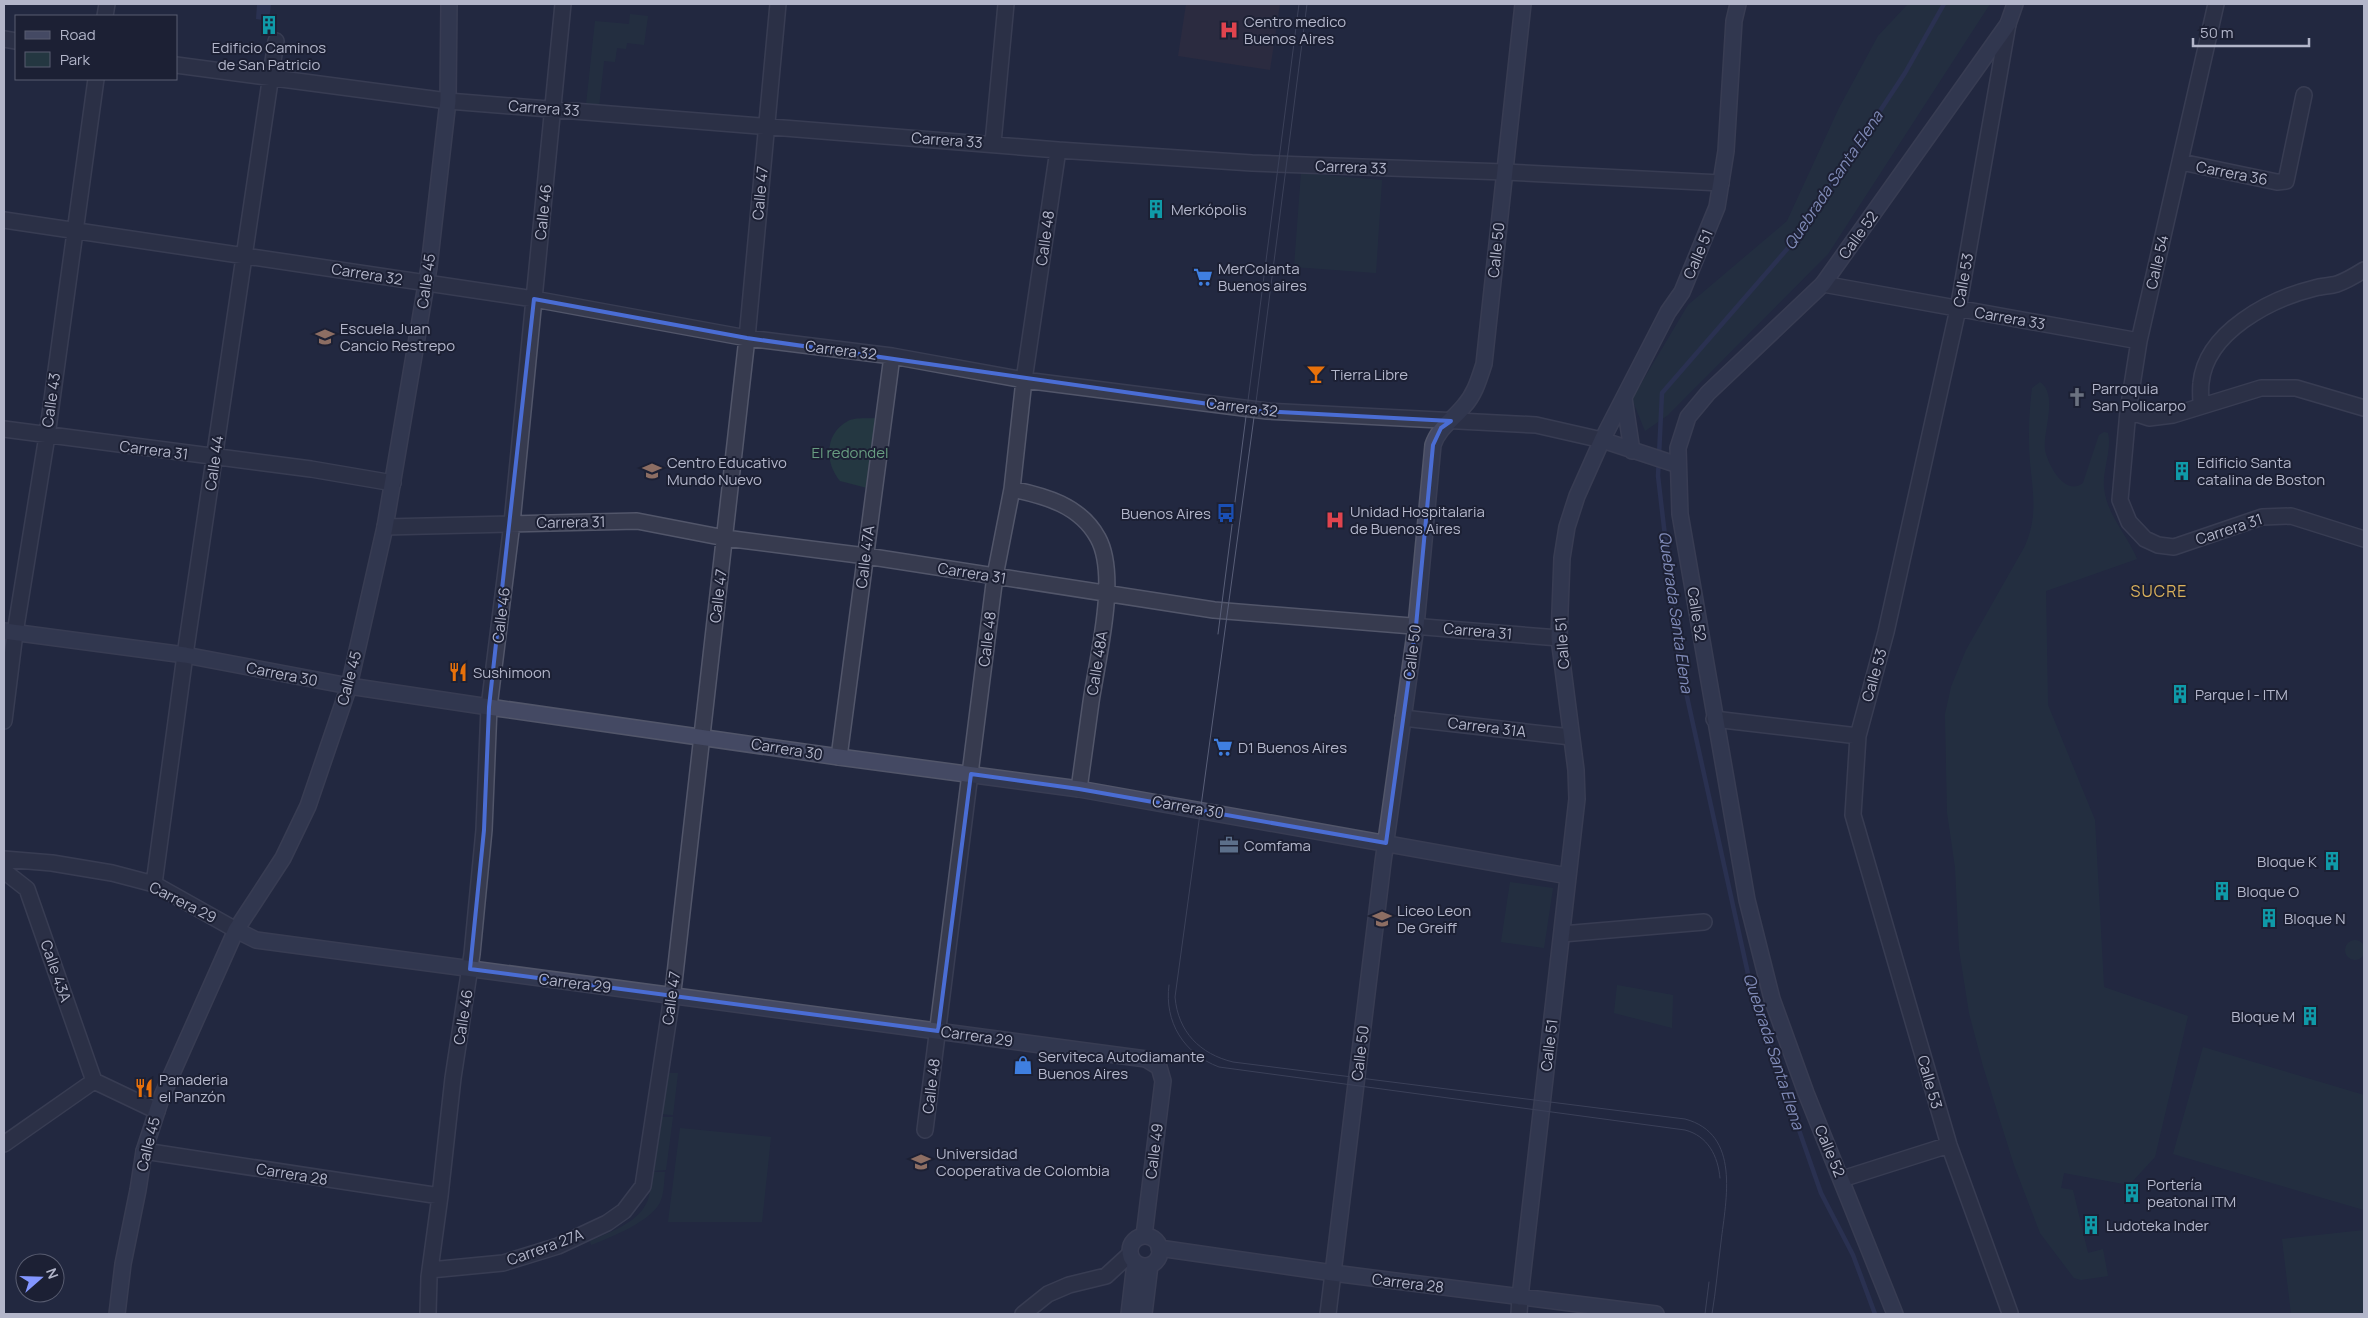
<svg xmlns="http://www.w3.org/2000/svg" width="2368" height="1318" font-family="Manrope,sans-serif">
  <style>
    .medical { fill: #352f40 }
    .green { fill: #243741 }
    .water { fill: #333c66 }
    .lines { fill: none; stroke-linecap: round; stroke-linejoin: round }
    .stream { stroke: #333c66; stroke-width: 4.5 }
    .street-casing { stroke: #52566a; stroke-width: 18 }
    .secondary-casing { stroke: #52566a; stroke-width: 18 }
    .street { stroke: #373b4f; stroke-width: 15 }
    .secondary { stroke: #444963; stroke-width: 15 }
    .tram { stroke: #585e77; stroke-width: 1 }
    .marked { fill: none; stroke: #4a6dd4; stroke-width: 4; stroke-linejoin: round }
    .labels { text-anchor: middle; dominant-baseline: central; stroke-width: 4; stroke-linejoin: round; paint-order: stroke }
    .poi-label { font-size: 15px; fill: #b3b6ca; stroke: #1c2034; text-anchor: start }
    .street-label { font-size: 15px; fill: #b3b6ca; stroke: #1c2034 }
    .park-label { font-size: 15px; fill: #689d81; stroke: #1c2034 }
    .water-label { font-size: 16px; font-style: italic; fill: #808bb8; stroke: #1c2034 }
    .neighbourhood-label { font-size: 16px; letter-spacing: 1px; fill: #dcb25c; stroke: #1c2034 }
  </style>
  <rect width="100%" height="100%" fill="#222840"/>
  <!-- medical -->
  <path class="medical" d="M 1186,4 L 1280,4 L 1270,70 L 1178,56 Z"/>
  <!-- green -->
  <path class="green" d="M 1908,4 L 1990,4 L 1828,254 L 1668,415 L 1645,431 L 1632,399 L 1688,305 L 1787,221 L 1839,108 L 1878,36 Z
    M 630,14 L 648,16 L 644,45 L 627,43 L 626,49 L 617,48 L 615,62 L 604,61 L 599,107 L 586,105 L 595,21 L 629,24 Z
    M 1301,173 L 1382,180 L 1376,273 L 1294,267 Z
    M 2040,382 C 2059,395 2042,433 2045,450 C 2048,465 2065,497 2083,483 L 2099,435 L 2104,432 L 2108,433 C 2112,450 2102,471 2104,488 C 2107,516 2127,534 2137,559 L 2046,591 L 2048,705 L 2095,820 L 2104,987 L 2188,1016 L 2155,1157 L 2129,1185 L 2064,1173 L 2061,1188 L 2073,1190 L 2088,1253 L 2103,1249 L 2108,1276 L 2081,1280 L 2074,1278 L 2040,1233 L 2014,1165 L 1983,1066 L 1969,1013 L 1959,949 L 1955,867 L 1947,812 L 1945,714 L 1951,687 L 1966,650 L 2025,546 C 2038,516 2033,493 2030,462 C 2028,438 2029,412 2032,388 Z
    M 875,418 L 867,488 L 840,481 C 824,462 825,433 848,421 C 855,417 868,419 875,418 Z
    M 1510,882 L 1553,888 L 1544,948 L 1501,942 Z
    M2345 950a10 10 0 1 1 20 0a10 10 0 1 1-20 0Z
    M 1617,985 L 1673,995 L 1672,1028 L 1614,1013 Z
    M 2203,1047 L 2364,1095 L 2364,1210 L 2173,1154 Z
    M 666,1073 L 678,1073 L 673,1115 L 661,1114 Z
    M 659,1117 L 673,1117 L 666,1170 L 652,1171 Z
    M 680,1128 L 771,1137 L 762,1222 L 668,1222 Z
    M 651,1172 L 665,1172 C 664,1181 664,1192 661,1200 C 653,1221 611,1237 591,1245 L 590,1241 C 608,1233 637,1223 646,1204 C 651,1196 650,1182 651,1172 Z
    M 2364,1230 L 2364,1314 L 2291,1314 L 2282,1239 Z"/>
  <!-- water -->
  <path class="water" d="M 257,4 L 271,4 L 269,21 L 256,19 Z"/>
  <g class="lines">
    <!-- stream -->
    <path class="stream" d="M 1875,1314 L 1853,1255 L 1821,1193 L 1754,1001 L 1680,665 L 1658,476 L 1662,393 L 1795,240 L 1905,73 L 1944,4"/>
    <!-- street casing -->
    <g class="street-casing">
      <path id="street" d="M 2216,4 L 2139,341 L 2128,411 L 2120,500 L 2129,522 L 2145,539 L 2158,545 L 2174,547 L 2262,517 L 2291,516 L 2364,539
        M 105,16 L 107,4
        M 2008,24 L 1958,309 L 1886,632 L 1858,736 L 1853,815 L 1949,1145 L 2010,1313
        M 4,39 L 16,41
        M 176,65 L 448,101 L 1058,150 L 1252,163 L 1505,172 L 1721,183
        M 993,143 L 1006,4
        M 2181,162 L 2277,182 L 2286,181 L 2304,95
        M 4,220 L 534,299 L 747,338 L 892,356 L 1024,380 L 1267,411 L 1536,425 L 1602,440
        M 1823,284 L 2139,341
        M 2201,406 C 2201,399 2200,391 2201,383 C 2206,332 2270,299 2315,288 C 2322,286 2330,286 2337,284 C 2346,281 2356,275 2364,270
        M 2128,411 L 2149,418 L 2173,415 L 2261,388 L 2296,388 L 2364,408
        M 4,429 L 311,469 L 393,483
        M 1012,489 C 1045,496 1080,505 1098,538 C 1119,576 1097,660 1091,702 C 1087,731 1083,760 1079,789
        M 385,527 L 637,521 L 725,538 L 866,556 L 1214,610 L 1559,638
        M 1403,718 L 1571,737
        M 1714,719 L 1858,736
        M 4,721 L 15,633 L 47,436 L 96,79
        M 839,757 L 892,356
        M 4,859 L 52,863 L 112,873 L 154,884 L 236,930
        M 4,871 L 27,889 L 94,1081
        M 154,884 L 185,655 L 276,41
        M 1562,934 L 1704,922
        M 94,1081 L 157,1111
        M 925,1130 L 995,576 L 1012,489 L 1024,380 L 1058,150
        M 4,1144 L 94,1081
        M 144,1151 L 440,1196
        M 1842,1179 L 1949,1145
        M 430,1270 L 503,1263 L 558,1246 L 607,1223 L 624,1211 L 643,1186 L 674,983 L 747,338 L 778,4
        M 428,1314 L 429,1277 L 440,1196 L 453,1078 L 472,954 L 484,830 L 489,707 L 512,523 L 563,4
        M 1023,1314 L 1048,1294 L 1069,1285 L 1106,1276 L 1130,1254
        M 1328,1314 L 1333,1273
        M 1519,1314 L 1520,1297"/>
    </g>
    <!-- secondary casing -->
    <g class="secondary-casing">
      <path id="secondary" d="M 1624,398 L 1632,451
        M 1602,440 L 1678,465
        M 4,631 L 185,655 L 349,686 L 489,707 L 839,757 L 1079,789 L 1568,876
        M 236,930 L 256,940 L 1146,1059 L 1159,1067 L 1163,1081 L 1144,1236
        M1130 1251a15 15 0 1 1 30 0a15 15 0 1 1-30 0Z
        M 1159,1248 L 1333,1273 L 1656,1314
        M 1333,1273 L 1383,862 L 1416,626 L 1433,445 C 1439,427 1453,420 1464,406 C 1475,394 1479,379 1484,364 L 1523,4
        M 1520,1297 L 1577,799 L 1576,770 L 1559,638 L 1562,558 L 1567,527 L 1577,496 L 1602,440 L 1668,312 L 1682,292 L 1717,207 L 1726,151 L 1734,21 L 1738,4
        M 117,1314 L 123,1264 L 138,1190 L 144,1151 L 162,1096 L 236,930 L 283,858 L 308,806 L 349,686 L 385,527 L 429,267 L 448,101 L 449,4
        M 1129,1314 L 1135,1263
        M 1144,1314 L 1150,1265
        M 1895,1314 L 1806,1093 L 1772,999 L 1747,900 L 1680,514 L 1678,448 L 1688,417 L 1708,393 L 1823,284 L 2008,24 L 2015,4"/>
    </g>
    <!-- street -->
    <use href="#street" class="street"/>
    <!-- secondary -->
    <use href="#secondary" class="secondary"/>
    <!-- tram -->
    <path class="tram" d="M 1307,4 L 1255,410 L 1175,997 C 1178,1032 1200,1054 1233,1062 L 1685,1119 C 1741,1134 1726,1199 1721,1242 C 1718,1266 1716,1290 1712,1314
      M 1218,634 L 1299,4
      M 1169,985 C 1164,1022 1184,1054 1219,1067 L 1685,1130 C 1708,1136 1718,1156 1720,1178
      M 1705,1314 L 1709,1282"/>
  </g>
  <!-- marked area -->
  <path d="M0 0H2368V1318H0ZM 534,299 L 747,338 L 1258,411 L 1451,421 L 1441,428 L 1433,445 L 1416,626 L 1386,843 L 1079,789 L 971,774 L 938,1031 L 470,969 L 484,830 L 489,707 Z" fill="#222840" fill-opacity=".55" fill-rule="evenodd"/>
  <path class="marked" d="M 534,299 L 747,338 L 1258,411 L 1451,421 L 1441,428 L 1433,445 L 1416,626 L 1386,843 L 1079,789 L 971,774 L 938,1031 L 470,969 L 484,830 L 489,707 Z"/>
  <!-- icons -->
  <defs>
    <g id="building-bare" transform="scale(1.5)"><path d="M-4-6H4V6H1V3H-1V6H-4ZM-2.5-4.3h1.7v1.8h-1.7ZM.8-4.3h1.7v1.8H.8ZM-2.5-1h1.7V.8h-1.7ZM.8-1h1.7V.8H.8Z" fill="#0f9aa8" stroke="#1c2034" stroke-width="2.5" paint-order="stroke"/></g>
    <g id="hospital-bare" transform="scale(1.5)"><path d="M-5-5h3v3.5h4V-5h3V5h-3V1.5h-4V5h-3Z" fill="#e0444e" stroke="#1c2034" stroke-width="2.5" paint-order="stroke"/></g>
    <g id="supermarket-bare" transform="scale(1.5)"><path d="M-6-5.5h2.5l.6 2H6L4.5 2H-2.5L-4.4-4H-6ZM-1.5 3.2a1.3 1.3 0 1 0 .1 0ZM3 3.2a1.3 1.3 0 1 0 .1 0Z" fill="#3f7fe0" stroke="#1c2034" stroke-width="2.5" paint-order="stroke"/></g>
    <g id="school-bare" transform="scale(1.5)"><path d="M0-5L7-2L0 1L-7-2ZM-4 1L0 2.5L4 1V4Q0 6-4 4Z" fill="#8d6e63" stroke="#1c2034" stroke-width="2.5" paint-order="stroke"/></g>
    <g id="bar-bare" transform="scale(1.5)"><path d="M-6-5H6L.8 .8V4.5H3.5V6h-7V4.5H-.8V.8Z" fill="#e8710a" stroke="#1c2034" stroke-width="2.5" paint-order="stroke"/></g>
    <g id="church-bare" transform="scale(1.5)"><path d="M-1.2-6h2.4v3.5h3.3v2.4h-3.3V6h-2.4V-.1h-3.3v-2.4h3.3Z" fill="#6b7280" stroke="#1c2034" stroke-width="2.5" paint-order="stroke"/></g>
    <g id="bus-bare" transform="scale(1.5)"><path d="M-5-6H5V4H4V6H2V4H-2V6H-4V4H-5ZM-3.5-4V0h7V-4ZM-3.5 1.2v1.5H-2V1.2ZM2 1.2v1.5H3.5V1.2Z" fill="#1a4fb4" stroke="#1c2034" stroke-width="2.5" paint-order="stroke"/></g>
    <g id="restaurant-bare" transform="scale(1.5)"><path d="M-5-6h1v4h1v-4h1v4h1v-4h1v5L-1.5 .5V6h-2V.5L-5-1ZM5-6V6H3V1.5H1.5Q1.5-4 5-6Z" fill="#e8710a" stroke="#1c2034" stroke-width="2.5" paint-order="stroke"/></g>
    <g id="office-bare" transform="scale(1.5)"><path d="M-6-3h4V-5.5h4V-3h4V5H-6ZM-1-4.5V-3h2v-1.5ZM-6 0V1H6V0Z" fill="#5c6f8a" stroke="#1c2034" stroke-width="2.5" paint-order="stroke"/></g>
    <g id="shop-bare" transform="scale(1.5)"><path d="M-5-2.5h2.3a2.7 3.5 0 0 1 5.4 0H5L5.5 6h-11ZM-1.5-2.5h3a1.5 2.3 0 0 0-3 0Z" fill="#3f7fe0" stroke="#1c2034" stroke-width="2.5" paint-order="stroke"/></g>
    <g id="university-bare" transform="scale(1.5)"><path d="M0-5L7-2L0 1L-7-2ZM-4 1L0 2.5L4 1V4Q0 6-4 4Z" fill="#8d6e63" stroke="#1c2034" stroke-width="2.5" paint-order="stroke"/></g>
  </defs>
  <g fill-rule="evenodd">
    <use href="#building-bare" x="269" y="25"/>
    <use href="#hospital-bare" x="1229" y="30"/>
    <use href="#building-bare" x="1156" y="209"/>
    <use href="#supermarket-bare" x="1203" y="277"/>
    <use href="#school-bare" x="325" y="337"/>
    <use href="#bar-bare" x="1316" y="374"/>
    <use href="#church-bare" x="2077" y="397"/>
    <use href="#school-bare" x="652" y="471"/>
    <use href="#building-bare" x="2182" y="471"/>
    <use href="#bus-bare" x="1226" y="513"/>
    <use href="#hospital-bare" x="1335" y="520"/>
    <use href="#restaurant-bare" x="458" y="672"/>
    <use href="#building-bare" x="2180" y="694"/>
    <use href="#supermarket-bare" x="1223" y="747"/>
    <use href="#office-bare" x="1229" y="845"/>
    <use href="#building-bare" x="2332" y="861"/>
    <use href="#building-bare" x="2222" y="891"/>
    <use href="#building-bare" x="2269" y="918"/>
    <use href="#school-bare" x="1382" y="919"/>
    <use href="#building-bare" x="2310" y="1016"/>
    <use href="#shop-bare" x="1023" y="1065"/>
    <use href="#restaurant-bare" x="144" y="1088"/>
    <use href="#university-bare" x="921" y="1162"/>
    <use href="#building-bare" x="2132" y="1193"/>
    <use href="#building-bare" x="2091" y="1225"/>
  </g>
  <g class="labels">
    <!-- poi labels -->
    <g class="poi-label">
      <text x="1244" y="21">Centro medico<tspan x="1244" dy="17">Buenos Aires</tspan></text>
      <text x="269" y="47" text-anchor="middle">Edificio Caminos<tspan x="269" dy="17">de San Patricio</tspan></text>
      <text x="1171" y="209">Merkópolis</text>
      <text x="1218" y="268">MerColanta<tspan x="1218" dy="17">Buenos aires</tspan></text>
      <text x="340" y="328">Escuela Juan<tspan x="340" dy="17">Cancio Restrepo</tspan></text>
      <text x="1331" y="374">Tierra Libre</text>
      <text x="2092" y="388">Parroquia<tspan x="2092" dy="17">San Policarpo</tspan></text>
      <text x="667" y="462">Centro Educativo<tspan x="667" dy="17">Mundo Nuevo</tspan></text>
      <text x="2197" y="462">Edificio Santa<tspan x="2197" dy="17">catalina de Boston</tspan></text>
      <text x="1350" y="511">Unidad Hospitalaria<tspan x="1350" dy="17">de Buenos Aires</tspan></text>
      <text x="1211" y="513" text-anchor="end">Buenos Aires</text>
      <text x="473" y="672">Sushimoon</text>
      <text x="2195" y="694">Parque I - ITM</text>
      <text x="1238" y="747">D1 Buenos Aires</text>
      <text x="1244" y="845">Comfama</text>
      <text x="2317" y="861" text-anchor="end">Bloque K</text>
      <text x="2237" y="891">Bloque O</text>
      <text x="1397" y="910">Liceo Leon<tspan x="1397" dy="17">De Greiff</tspan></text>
      <text x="2284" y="918">Bloque N</text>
      <text x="2295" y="1016" text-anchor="end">Bloque M</text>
      <text x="1038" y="1056">Serviteca Autodiamante<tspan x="1038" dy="17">Buenos Aires</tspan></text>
      <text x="159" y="1079">Panaderia<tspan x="159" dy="17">el Panzón</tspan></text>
      <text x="936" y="1153">Universidad<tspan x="936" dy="17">Cooperativa de Colombia</tspan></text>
      <text x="2147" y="1184">Portería<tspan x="2147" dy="17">peatonal ITM</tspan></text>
      <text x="2106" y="1225">Ludoteka Inder</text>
    </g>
    <!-- street labels -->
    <g class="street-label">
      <text transform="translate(544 108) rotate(4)">Carrera 33</text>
      <text transform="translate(947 140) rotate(4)">Carrera 33</text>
      <text transform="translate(1351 167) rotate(2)">Carrera 33</text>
      <text transform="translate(2232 173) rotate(11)">Carrera 36</text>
      <text transform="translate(760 193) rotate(-85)">Calle 47</text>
      <text transform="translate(543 212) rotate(-84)">Calle 46</text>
      <text transform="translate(1858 235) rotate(-54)">Calle 52</text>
      <text transform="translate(1045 238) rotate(-82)">Calle 48</text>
      <text transform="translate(1496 250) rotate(-84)">Calle 50</text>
      <text transform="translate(1698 254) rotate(-67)">Calle 51</text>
      <text transform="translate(2157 262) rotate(-77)">Calle 54</text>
      <text transform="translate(367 274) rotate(9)">Carrera 32</text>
      <text transform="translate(1963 280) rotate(-80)">Calle 53</text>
      <text transform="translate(426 281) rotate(-82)">Calle 45</text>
      <text transform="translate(2010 318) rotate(10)">Carrera 33</text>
      <text transform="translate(841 350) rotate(7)">Carrera 32</text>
      <text transform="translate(51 400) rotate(-82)">Calle 43</text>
      <text transform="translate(1242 407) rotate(7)">Carrera 32</text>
      <text transform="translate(154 450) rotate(7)">Carrera 31</text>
      <text transform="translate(214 463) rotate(-82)">Calle 44</text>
      <text transform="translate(571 522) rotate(-1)">Carrera 31</text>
      <text transform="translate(2229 529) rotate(-18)">Carrera 31</text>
      <text transform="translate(865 557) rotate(-83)">Calle 47A</text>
      <text transform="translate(972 573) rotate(9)">Carrera 31</text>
      <text transform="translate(718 596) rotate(-83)">Calle 47</text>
      <text transform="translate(1697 614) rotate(81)">Calle 52</text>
      <text transform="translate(501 615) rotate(-83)">Calle 46</text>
      <text transform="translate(1478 631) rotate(5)">Carrera 31</text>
      <text transform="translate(987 639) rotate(-83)">Calle 48</text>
      <text transform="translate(1562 643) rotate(-94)">Calle 51</text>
      <text transform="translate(1412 652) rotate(-83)">Calle 50</text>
      <text transform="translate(1097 663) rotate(-81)">Calle 48A</text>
      <text transform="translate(282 674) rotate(11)">Carrera 30</text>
      <text transform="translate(1874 675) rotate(-74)">Calle 53</text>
      <text transform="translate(349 678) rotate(-75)">Calle 45</text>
      <text transform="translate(1487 727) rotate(7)">Carrera 31A</text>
      <text transform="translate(787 749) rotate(9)">Carrera 30</text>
      <text transform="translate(1188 807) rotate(10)">Carrera 30</text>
      <text transform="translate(183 902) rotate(27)">Carrera 29</text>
      <text transform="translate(56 971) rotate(71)">Calle 43A</text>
      <text transform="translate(575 983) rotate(7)">Carrera 29</text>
      <text transform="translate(671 998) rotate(-82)">Calle 47</text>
      <text transform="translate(463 1017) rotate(-81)">Calle 46</text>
      <text transform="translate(977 1036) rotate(8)">Carrera 29</text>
      <text transform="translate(1549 1045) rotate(-83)">Calle 51</text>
      <text transform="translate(1360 1053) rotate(-83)">Calle 50</text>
      <text transform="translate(1930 1082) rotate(74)">Calle 53</text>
      <text transform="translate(931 1086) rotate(-83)">Calle 48</text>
      <text transform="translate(148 1144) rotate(-76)">Calle 45</text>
      <text transform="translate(1154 1151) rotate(-83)">Calle 49</text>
      <text transform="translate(1830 1151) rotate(67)">Calle 52</text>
      <text transform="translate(292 1174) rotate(9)">Carrera 28</text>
      <text transform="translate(545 1247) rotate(-20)">Carrera 27A</text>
      <text transform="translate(1408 1283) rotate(7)">Carrera 28</text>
    </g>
    <!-- park labels -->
    <g class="park-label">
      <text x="850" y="452">El redondel</text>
    </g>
    <!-- water labels -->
    <g class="water-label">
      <text transform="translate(1833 180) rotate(-56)">Quebrada Santa Elena</text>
      <text transform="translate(1676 612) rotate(82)">Quebrada Santa Elena</text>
      <text transform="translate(1774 1051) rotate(72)">Quebrada Santa Elena</text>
    </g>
    <!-- neighbourhood labels -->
    <g class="neighbourhood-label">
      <text x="2159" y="591">SUCRE</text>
    </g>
  </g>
  <!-- border -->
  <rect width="2368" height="1318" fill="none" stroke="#b3b6ca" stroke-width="10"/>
  <!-- legend -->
  <rect x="15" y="15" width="162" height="65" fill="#1c2034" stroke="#585c70"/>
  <rect x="25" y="31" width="25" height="8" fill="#444963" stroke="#585c70"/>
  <text x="60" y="40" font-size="15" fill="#b3b6ca">Road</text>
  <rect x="25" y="52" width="25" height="15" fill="#243741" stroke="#585c70"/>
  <text x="60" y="65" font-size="15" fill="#b3b6ca">Park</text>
  <!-- north arrow -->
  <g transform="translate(40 1278) rotate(70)"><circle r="24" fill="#1c2034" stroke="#585c70"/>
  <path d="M0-4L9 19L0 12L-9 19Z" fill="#8396ff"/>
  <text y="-8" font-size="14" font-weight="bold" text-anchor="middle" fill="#b3b6ca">N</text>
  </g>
  <!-- scale -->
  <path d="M2193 38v8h116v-8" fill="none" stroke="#b3b6ca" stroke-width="2.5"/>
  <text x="2200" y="38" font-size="15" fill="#b3b6ca" stroke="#1c2034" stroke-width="4" paint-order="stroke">50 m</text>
</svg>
